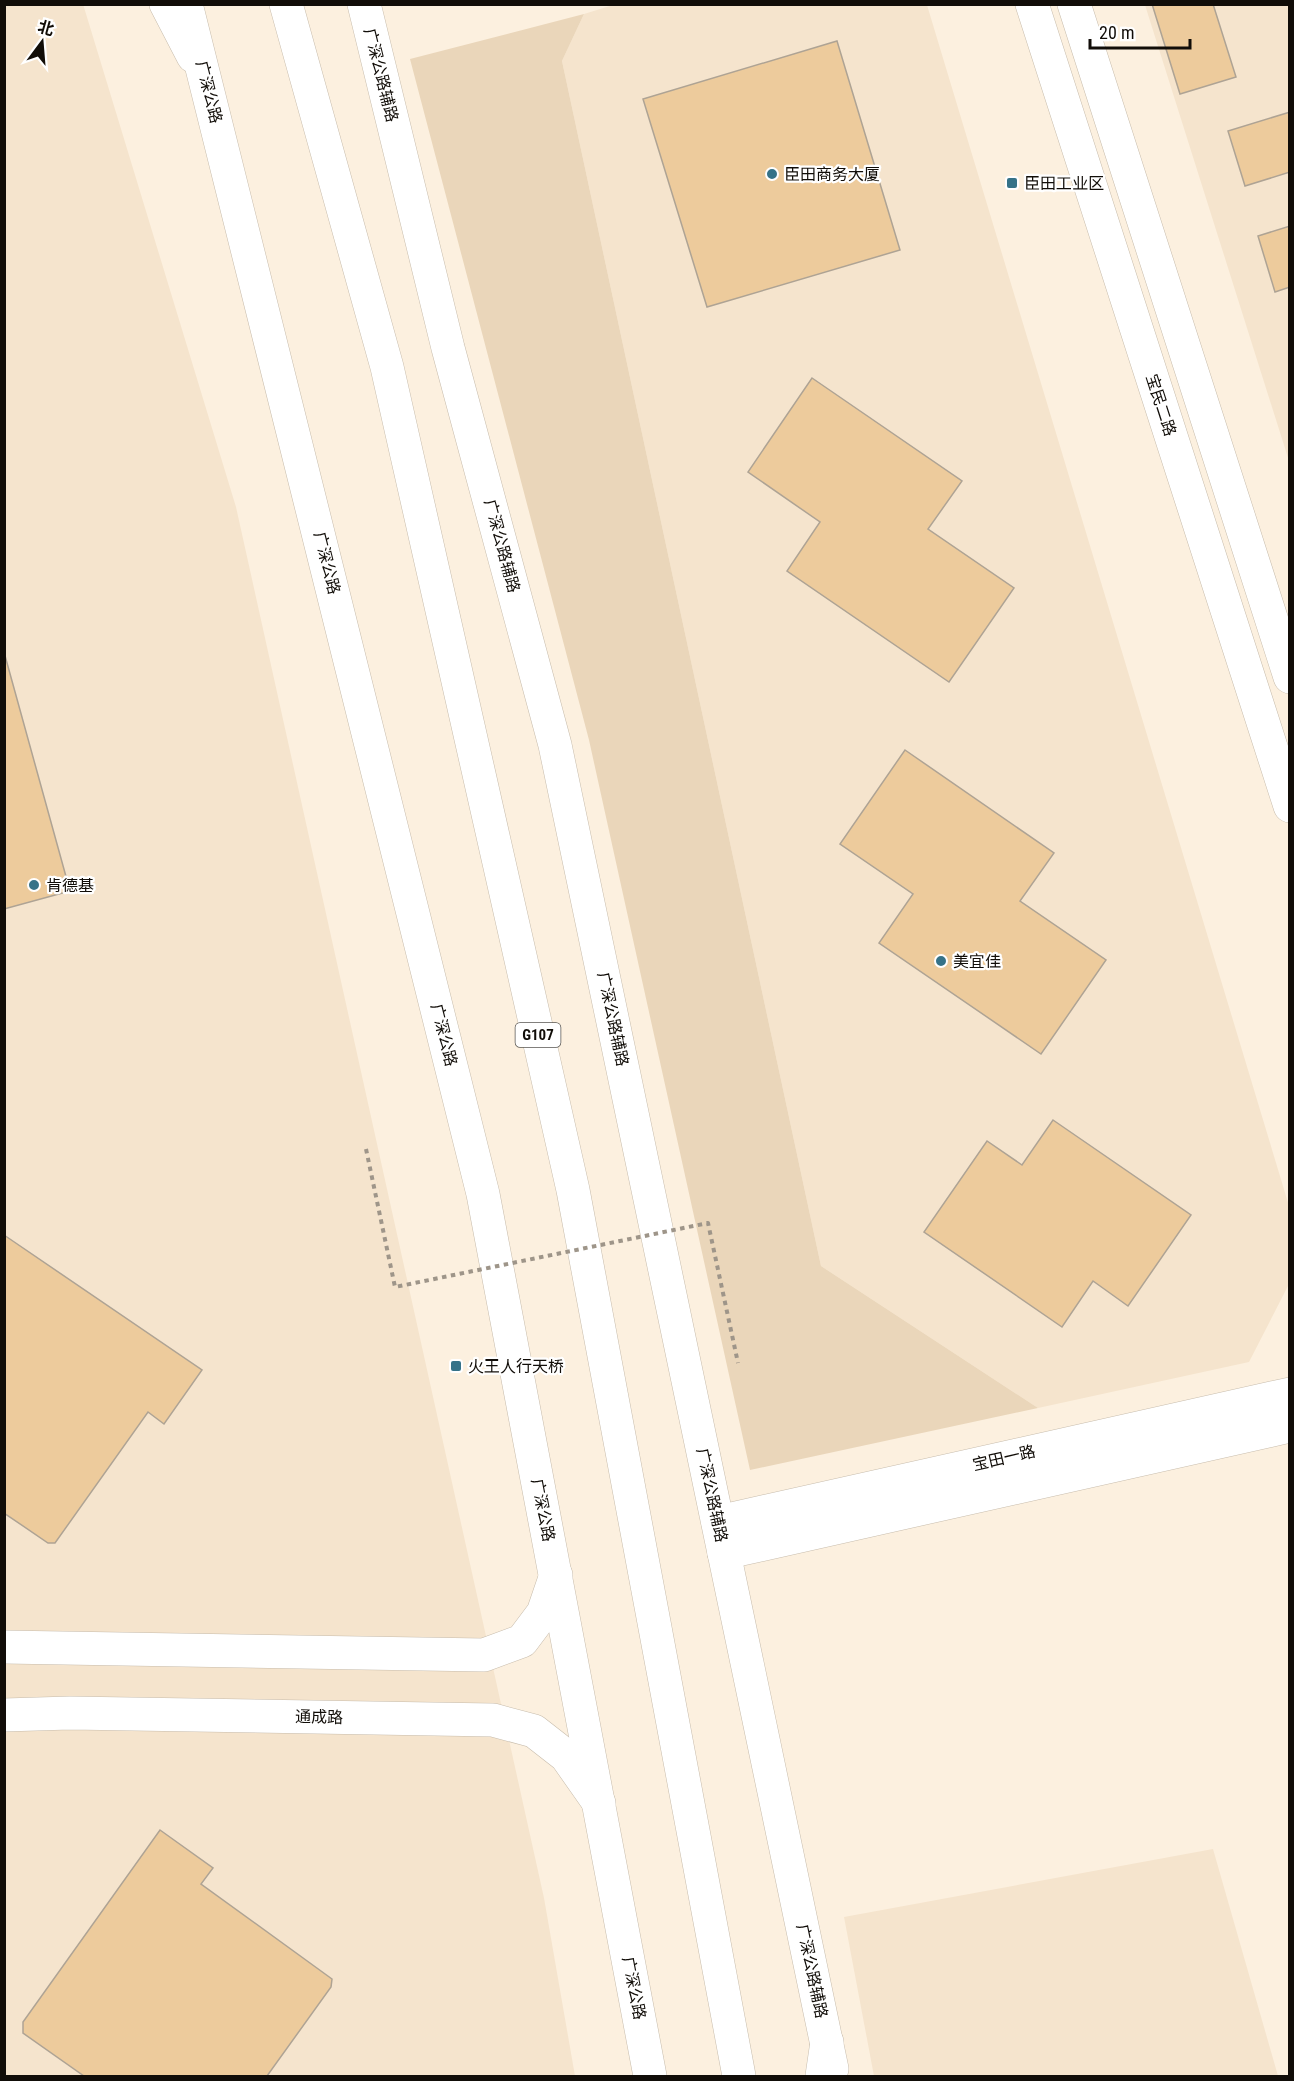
<svg xmlns="http://www.w3.org/2000/svg" width="1294" height="2081" font-family="'Roboto Condensed','Noto Sans SC',sans-serif">
  <style>
    .built { fill: #f5e4cd }
    .green { fill: #ead6ba }
    .building { fill: #edcb9c; stroke: #aea394; stroke-width: 1.5 }
    .lines { fill: none; stroke-linecap: round; stroke-linejoin: round }
    .tertiary-casing { stroke: #c7bcac; stroke-width: 34 }
    .secondary-casing { stroke: #c7bcac; stroke-width: 34 }
    .primary-casing { stroke: #c7bcac; stroke-width: 34 }
    .trunk-casing { stroke: #c7bcac; stroke-width: 34 }
    .tertiary { stroke: #fff; stroke-width: 33 }
    .secondary { stroke: #fff; stroke-width: 33 }
    .primary { stroke: #fff; stroke-width: 33 }
    .trunk { stroke: #fff; stroke-width: 33 }
    .path-bridge { stroke: #9e9589; stroke-width: 4; stroke-dasharray: 4.5 4.5; stroke-linecap: butt }
    .poi-dot { fill: #357288; stroke: #fff; stroke-width: 2 }
    .labels { text-anchor: middle; dominant-baseline: central; stroke-width: 4.5; stroke-linejoin: round; paint-order: stroke }
    .shield { fill: #fff; stroke: #585652; stroke-width: 1.5 }
    .shield-label { font-size: 15px; font-weight: bold; fill: #110d08 }
    .street-label { font-size: 16px; fill: #110d08; stroke: #fff }
    .poi-label { font-size: 16px; fill: #110d08; stroke: #fff; text-anchor: start }
  </style>
  <rect width="100%" height="100%" fill="#fcf0df"/>
  <!-- built -->
  <path class="built" d="M 83,4 L 236,507 L 544,1898 L 575,2076 L 5,2076 L 4,5 Z
    M 613,5 L 927,5 L 1289,1206 L 1289,1284 L 1249,1362 L 1038,1408 L 821,1266 L 562,61 L 584,14 Z
    M 1145,5 L 1289,5 L 1289,461 Z
    M 1213,1849 L 1278,2076 L 874,2076 L 844,1917 Z"/>
  <!-- green -->
  <path class="green" d="M 584,14 L 562,61 L 821,1266 L 1038,1408 L 750,1470 L 589,740 L 410,59 Z"/>
  <!-- building -->
  <path class="building" d="M 1152,4 L 1213,4 L 1236,77 L 1180,94 Z
    M 837,41 L 900,250 L 707,307 L 643,99 Z
    M 1290,112 L 1290,172 L 1245,186 L 1228,131 Z
    M 1290,226 L 1290,287 L 1275,292 L 1258,236 Z
    M 812,378 L 962,481 L 928,529 L 1014,588 L 949,682 L 787,571 L 820,522 L 748,472 Z
    M 4,652 L 70,891 L 4,909 Z
    M 905,750 L 1054,853 L 1020,901 L 1106,960 L 1041,1054 L 879,943 L 913,894 L 840,844 Z
    M 1053,1120 L 1191,1215 L 1128,1306 L 1093,1281 L 1062,1327 L 924,1232 L 987,1141 L 1022,1165 Z
    M 4,1235 L 202,1370 L 164,1424 L 148,1412 L 55,1543 L 48,1543 L 4,1513 Z
    M 160,1830 L 213,1868 L 201,1884 L 332,1979 L 331,1987 L 267,2076 L 84,2076 L 23,2033 L 23,2022 Z"/>
  <g class="lines">
    <!-- tertiary casing -->
    <g class="tertiary-casing">
      <path id="tertiary" d="M 1032,4 L 1290,806
        M 1074,4 L 1290,677
        M 4,1647 L 484,1655 L 522,1641 L 543,1613 L 556,1575
        M 4,1715 L 70,1713 L 493,1720 L 534,1731 L 566,1756 L 599,1803"/>
    </g>
    <!-- secondary casing -->
    <g class="secondary-casing">
      <path id="secondary" d="M 718,1522 L 1290,1394
        M 724,1553 L 1290,1426"/>
    </g>
    <!-- primary casing -->
    <g class="primary-casing">
      <path id="primary" d="M 166,4 L 193,56
        M 364,4 L 448,348 L 555,745 L 832,2069"/>
    </g>
    <!-- trunk casing -->
    <g class="trunk-casing">
      <path id="trunk" d="M 186,4 L 483,1194 L 650,2076
        M 286,4 L 387,367 L 573,1190 L 739,2076
        M 822,2076 L 827,2042"/>
    </g>
    <!-- tertiary -->
    <use href="#tertiary" class="tertiary"/>
    <!-- secondary -->
    <use href="#secondary" class="secondary"/>
    <!-- primary -->
    <use href="#primary" class="primary"/>
    <!-- trunk -->
    <use href="#trunk" class="trunk"/>
    <!-- path-bridge -->
    <path class="path-bridge" d="M 366,1149 L 395,1287 L 708,1223 L 738,1363"/>
  </g>
  <!-- markers -->
  <g class="poi-dot">
    <circle cx="772" cy="174" r="6"/>
    <rect x="1006" y="177" width="12" height="12" rx="3"/>
    <circle cx="34" cy="885" r="6"/>
    <circle cx="941" cy="961" r="6"/>
    <rect x="450" y="1360" width="12" height="12" rx="3"/>
  </g>
  <g class="labels">
    <!-- shield labels -->
    <rect class="shield" x="515.5" y="1023" width="45" height="24" rx="4.5"/>
    <g class="shield-label">
      <text x="538" y="1035">G107</text>
    </g>
    <!-- street labels -->
    <g class="street-label">
      <text transform="translate(381 75) rotate(76)">广深公路辅路</text>
      <text transform="translate(209 92) rotate(76)">广深公路</text>
      <text transform="translate(1161 405) rotate(72)">宝民二路</text>
      <text transform="translate(502 546) rotate(75)">广深公路辅路</text>
      <text transform="translate(327 563) rotate(76)">广深公路</text>
      <text transform="translate(613 1019) rotate(78)">广深公路辅路</text>
      <text transform="translate(444 1035) rotate(76)">广深公路</text>
      <text transform="translate(1004 1458) rotate(-13)">宝田一路</text>
      <text transform="translate(712 1495) rotate(78)">广深公路辅路</text>
      <text transform="translate(543 1510) rotate(79)">广深公路</text>
      <text transform="translate(319 1717) rotate(1)">通成路</text>
      <text transform="translate(812 1971) rotate(78)">广深公路辅路</text>
      <text transform="translate(634 1988) rotate(79)">广深公路</text>
    </g>
    <!-- poi labels -->
    <g class="poi-label">
      <text x="784" y="174">臣田商务大厦</text>
      <text x="1024" y="183">臣田工业区</text>
      <text x="46" y="885">肯德基</text>
      <text x="953" y="961">美宜佳</text>
      <text x="468" y="1366">火王人行天桥</text>
    </g>
  </g>
  <!-- border -->
  <rect width="1294" height="2081" fill="none" stroke="#110d08" stroke-width="12"/>
  <!-- north arrow -->
  <g transform="translate(42 42) rotate(16)" stroke="#ffffff" stroke-width="4.5" paint-order="stroke">
  <path d="M0-4.5L10 22L0 15L-10 22Z" fill="#110d08"/>
  <text y="-9" font-size="16" font-weight="bold" text-anchor="middle" fill="#110d08">北</text>
  </g>
  <!-- scale -->
  <path d="M1090 39v9h100v-9" fill="none" stroke="#110d08" stroke-width="3"/>
  <text x="1099" y="39" font-size="18" fill="#110d08" stroke="#ffffff" stroke-width="4.5" paint-order="stroke">20 m</text>
</svg>
